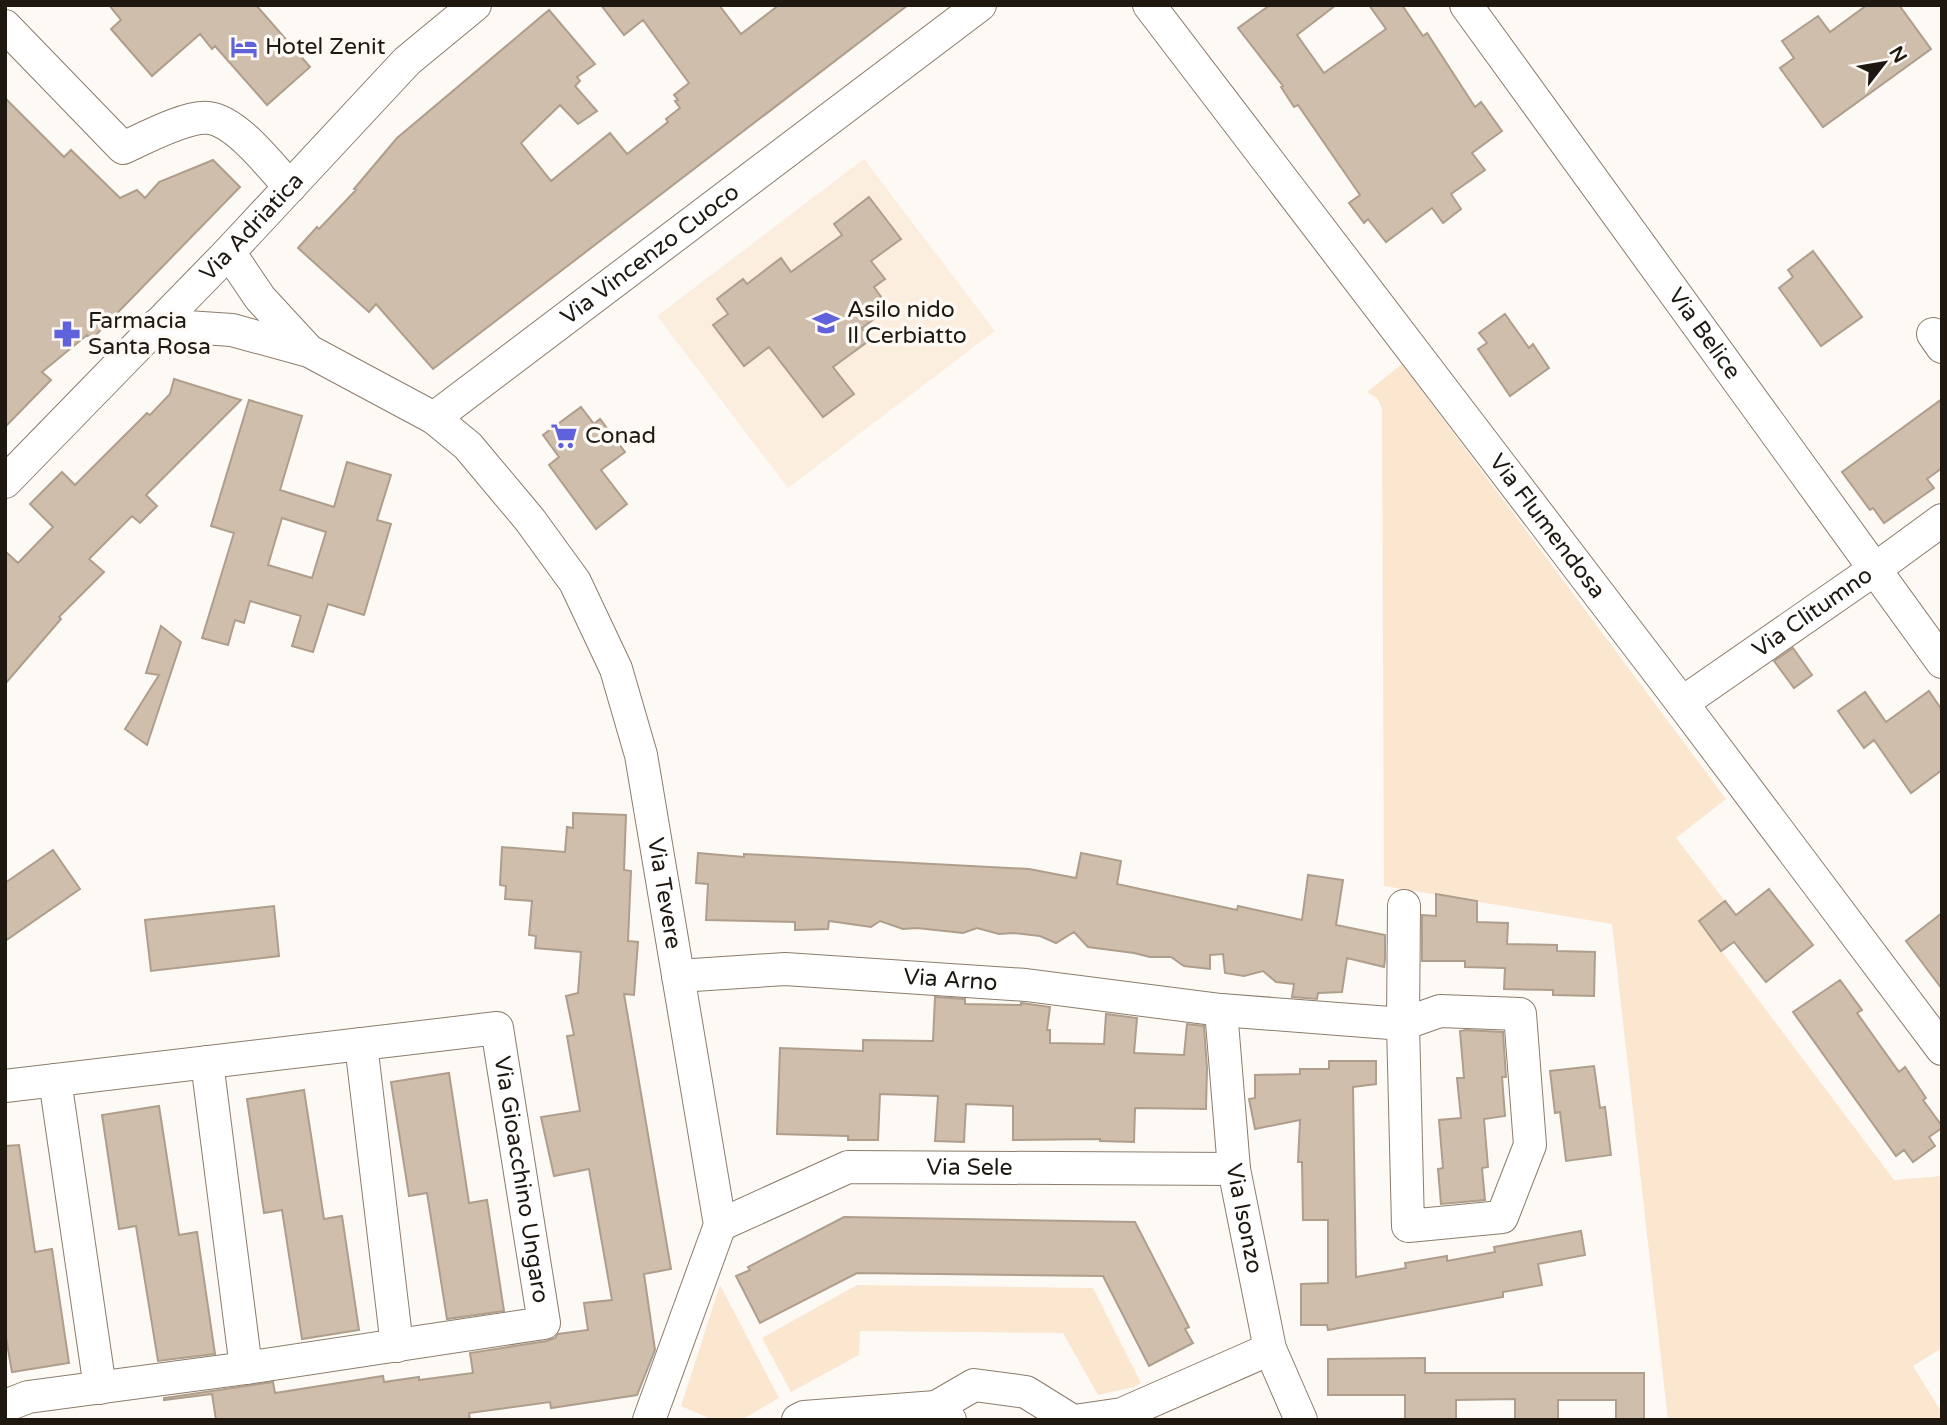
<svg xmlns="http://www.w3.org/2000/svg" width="1947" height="1425" font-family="'Varela Round',sans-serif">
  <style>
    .built { fill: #fceedf }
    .green { fill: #fbe6cf }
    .building { fill: #cfbeac; stroke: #ae9e8b; stroke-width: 2; fill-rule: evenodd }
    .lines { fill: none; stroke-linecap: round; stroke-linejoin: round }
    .minor-casing { stroke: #8c7c6b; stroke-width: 34 }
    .minor { stroke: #fff; stroke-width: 32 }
    .labels { text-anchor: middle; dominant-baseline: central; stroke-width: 7; stroke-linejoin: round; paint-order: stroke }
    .poi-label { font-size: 23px; fill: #1e1811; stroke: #fdf9f5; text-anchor: start }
    .street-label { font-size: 23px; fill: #1e1811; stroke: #fdf9f5 }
  </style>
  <rect width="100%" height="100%" fill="#fdf9f5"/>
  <!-- built -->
  <path class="built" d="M 864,159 L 995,331 L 788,488 L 657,316 Z"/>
  <!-- green -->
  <path class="green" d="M 1402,364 L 1726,799 L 1676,838 L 1725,901 L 1699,921 L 1894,1180 L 1942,1176 L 1942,1348 L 1913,1366 L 1942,1413 L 1942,1420 L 1668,1420 L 1612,924 L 1384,886 L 1382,409 L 1377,398 L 1367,392 Z
    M 720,1285 L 779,1398 L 741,1420 L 713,1420 L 681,1406 Z
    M 857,1285 L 1093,1288 L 1141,1383 L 1134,1387 L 1098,1395 L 1063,1333 L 860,1331 L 859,1355 L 791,1392 L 762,1338 Z"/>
  <!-- building -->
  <path class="building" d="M 109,5 L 256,5 L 310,67 L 267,105 L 215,46 L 212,49 L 200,34 L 152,76 L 111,29 L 121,20 Z
    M 601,5 L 719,5 L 741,34 L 779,5 L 908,5 L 433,369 L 376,304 L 369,312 L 298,248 L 317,227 L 319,229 L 356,190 L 354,189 L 397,138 L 549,10 L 595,64 L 577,77 L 580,81 L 575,86 L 597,111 L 578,124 L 560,105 L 521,143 L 551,181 L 610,133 L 627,154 L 668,122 L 666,119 L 680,108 L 675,101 L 678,100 L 674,95 L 689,83 L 643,20 L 624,35 Z
    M 1270,5 L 1336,5 L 1297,35 L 1324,73 L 1386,29 L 1369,5 L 1402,5 L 1423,36 L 1427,33 L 1475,107 L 1481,102 L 1502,131 L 1472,153 L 1485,170 L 1451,194 L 1461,209 L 1443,223 L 1432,208 L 1386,242 L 1368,219 L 1364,223 L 1349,203 L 1360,195 L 1298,105 L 1294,107 L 1281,87 L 1283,86 L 1238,28 Z
    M 1867,5 L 1899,5 L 1931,49 L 1823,127 L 1780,68 L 1794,58 L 1782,41 L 1818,16 L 1830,32 Z
    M 5,98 L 64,157 L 71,150 L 120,198 L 137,190 L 145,198 L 159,182 L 213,160 L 240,187 L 92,339 L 87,335 L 42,372 L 51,380 L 5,427 Z
    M 869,197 L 901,239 L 871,261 L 885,279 L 874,287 L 889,308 L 862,328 L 870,340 L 833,367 L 854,394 L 823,417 L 769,347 L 744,366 L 713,325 L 728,314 L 717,299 L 743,279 L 747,284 L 781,258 L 791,272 L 842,235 L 834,224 Z
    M 1813,251 L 1862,317 L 1821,346 L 1779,288 L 1793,277 L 1788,270 Z
    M 1505,314 L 1529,348 L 1533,344 L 1549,368 L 1510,396 L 1478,349 L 1487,343 L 1479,333 Z
    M 174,379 L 241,400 L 146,495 L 157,506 L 140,523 L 132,516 L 89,559 L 104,572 L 59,617 L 61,619 L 5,684 L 5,551 L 18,563 L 53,527 L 30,504 L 62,472 L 75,485 L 147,413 L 150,415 L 170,394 Z
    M 1942,399 L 1942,468 L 1927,479 L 1934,488 L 1884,523 L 1873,508 L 1870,510 L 1842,472 Z
    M 249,400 L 302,416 L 280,490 L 334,507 L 347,462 L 391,475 L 377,520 L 391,524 L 364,615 L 328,604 L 313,652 L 292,646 L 301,616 L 250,601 L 244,623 L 235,620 L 228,645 L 202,638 L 234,533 L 211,526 ZM 282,518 L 326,532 L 312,578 L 268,565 Z
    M 581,407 L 594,424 L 600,419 L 625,452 L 601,470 L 627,504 L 596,529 L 549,465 L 559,457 L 543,435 Z
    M 161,626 L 181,642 L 147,745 L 125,729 L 159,675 L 146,673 Z
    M 1793,648 L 1812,675 L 1794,688 L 1774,661 Z
    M 1929,691 L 1942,710 L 1942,770 L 1911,793 L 1874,740 L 1864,748 L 1838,711 L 1865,692 L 1886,722 Z
    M 573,813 L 626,815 L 624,870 L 631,871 L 628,941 L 638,942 L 634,995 L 624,994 L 671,1269 L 644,1274 L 655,1350 L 637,1395 L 551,1408 L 550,1402 L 469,1413 L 470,1420 L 216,1420 L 212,1394 L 164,1400 L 164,1398 L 273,1382 L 275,1393 L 383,1376 L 384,1382 L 419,1377 L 419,1380 L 473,1373 L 470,1353 L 547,1341 L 555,1338 L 558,1334 L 588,1330 L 584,1303 L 612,1300 L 589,1169 L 554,1176 L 541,1117 L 580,1111 L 567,1036 L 574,1035 L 566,996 L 578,993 L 581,952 L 535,948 L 536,936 L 529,935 L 532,901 L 505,899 L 506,886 L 500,885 L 502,847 L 565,852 L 567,827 L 573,828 Z
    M 53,850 L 80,889 L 5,941 L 5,883 Z
    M 698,853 L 744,857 L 744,854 L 1029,869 L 1076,878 L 1081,853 L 1121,861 L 1117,884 L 1237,910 L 1238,906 L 1302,920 L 1308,875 L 1343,880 L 1336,925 L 1385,935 L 1385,960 L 1384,967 L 1347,958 L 1342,992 L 1318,993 L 1317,999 L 1292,997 L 1294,984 L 1276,982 L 1263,971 L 1244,976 L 1225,973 L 1223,954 L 1210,955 L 1210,969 L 1184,966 L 1171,957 L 1150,957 L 1134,953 L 1088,947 L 1074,932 L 1056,943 L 1040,936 L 1013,933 L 999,934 L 977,928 L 963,933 L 917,928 L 903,929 L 880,921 L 871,927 L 829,921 L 828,929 L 795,930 L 795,922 L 706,920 L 708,884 L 696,883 Z
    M 1769,889 L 1813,945 L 1766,982 L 1734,942 L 1721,951 L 1699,921 L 1725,901 L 1736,915 Z
    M 1436,894 L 1477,901 L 1477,922 L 1508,923 L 1507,944 L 1557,945 L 1557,951 L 1595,952 L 1594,996 L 1553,995 L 1553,990 L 1504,989 L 1505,968 L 1465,967 L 1465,961 L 1422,961 L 1422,915 L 1436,916 Z
    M 274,906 L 279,956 L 151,971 L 145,920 Z
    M 1942,913 L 1942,989 L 1906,941 Z
    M 1840,980 L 1862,1010 L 1857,1013 L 1899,1072 L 1905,1067 L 1926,1098 L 1923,1100 L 1942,1126 L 1942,1128 L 1929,1137 L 1935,1146 L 1913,1162 L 1904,1150 L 1896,1156 L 1793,1012 Z
    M 935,997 L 965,999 L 965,1004 L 1021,1005 L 1021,1003 L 1050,1007 L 1047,1030 L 1050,1030 L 1050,1043 L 1104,1044 L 1106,1014 L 1137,1018 L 1134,1053 L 1184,1055 L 1187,1024 L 1204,1026 L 1207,1068 L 1206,1109 L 1135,1108 L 1134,1142 L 1100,1141 L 1100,1139 L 1013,1140 L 1013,1106 L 966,1104 L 964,1142 L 935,1141 L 938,1096 L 880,1094 L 878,1140 L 848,1140 L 848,1136 L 777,1134 L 780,1048 L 863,1051 L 863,1040 L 933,1041 Z
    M 1466,1030 L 1503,1032 L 1506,1077 L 1502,1077 L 1505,1116 L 1484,1119 L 1488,1167 L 1482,1168 L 1485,1200 L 1441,1204 L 1438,1169 L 1443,1168 L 1439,1120 L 1461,1118 L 1457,1078 L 1464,1078 L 1460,1031 Z
    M 1329,1061 L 1376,1061 L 1376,1084 L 1353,1087 L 1356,1277 L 1406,1268 L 1405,1263 L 1447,1256 L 1447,1261 L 1495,1252 L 1494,1247 L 1581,1231 L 1585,1255 L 1538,1264 L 1542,1285 L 1503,1292 L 1503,1297 L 1328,1330 L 1327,1325 L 1301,1325 L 1301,1284 L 1328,1283 L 1328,1220 L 1303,1220 L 1302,1162 L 1298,1162 L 1300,1120 L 1255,1129 L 1249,1099 L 1255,1098 L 1255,1075 L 1300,1074 L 1300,1069 L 1329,1069 Z
    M 1594,1066 L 1600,1108 L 1605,1107 L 1611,1155 L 1566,1161 L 1560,1112 L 1555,1113 L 1550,1071 Z
    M 449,1073 L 469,1203 L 487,1200 L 504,1311 L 447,1319 L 427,1193 L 409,1196 L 391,1082 Z
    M 304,1090 L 324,1219 L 342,1216 L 359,1330 L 302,1339 L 282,1210 L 264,1213 L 247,1099 Z
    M 159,1106 L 179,1235 L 197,1232 L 215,1354 L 158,1361 L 136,1226 L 119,1229 L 102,1115 Z
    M 19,1145 L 35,1252 L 52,1249 L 69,1363 L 12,1372 L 5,1332 L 5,1146 Z
    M 844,1217 L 1135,1222 L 1189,1327 L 1185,1329 L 1193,1343 L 1149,1366 L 1103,1276 L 857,1273 L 760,1323 L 736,1276 L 750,1270 L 748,1267 Z
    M 1425,1358 L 1425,1373 L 1644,1373 L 1644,1420 L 1616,1420 L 1616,1400 L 1558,1400 L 1558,1420 L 1515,1420 L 1515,1399 L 1456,1400 L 1456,1420 L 1405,1420 L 1405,1395 L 1328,1395 L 1328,1359 Z"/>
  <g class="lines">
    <!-- minor casing -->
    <g class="minor-casing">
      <g id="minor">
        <path id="s1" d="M 1149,5 L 1682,703 L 1942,1049"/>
        <path id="s2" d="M 1466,5 L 1942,662"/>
        <path d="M 5,26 L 123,148 C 143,139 187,115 209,118 C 238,122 271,167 290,187"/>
        <path d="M 229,252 L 260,298 L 309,351"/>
        <path id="s3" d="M 157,325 L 232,330 L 309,351 L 434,418 L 468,446 L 530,520 L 575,582 L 616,669 L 641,755 L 720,1225 L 649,1420"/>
        <path d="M 1933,334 L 1942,347"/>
        <path id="s4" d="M 434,418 L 980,5"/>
        <path id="s5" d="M 5,482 L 229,252 L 407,61 L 475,5"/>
        <path id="s6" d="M 1682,703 L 1875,569 L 1942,520"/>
        <path id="s7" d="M 678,976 L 785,969 L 1026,985 L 1221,1010 L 1403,1024 L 1408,1226 L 1502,1217 L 1530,1145 L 1520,1014 L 1440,1011 L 1403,1024 L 1404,906"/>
        <path id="s8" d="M 1221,1010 L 1234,1169 L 1270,1349 L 1301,1420"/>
        <path d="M 361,1044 L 397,1346"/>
        <path d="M 207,1062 L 246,1368"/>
        <path d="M 55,1080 L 100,1388"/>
        <path id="s9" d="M 5,1086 L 497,1028 L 544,1323 L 246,1368 L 28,1397 L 5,1406"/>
        <path id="s10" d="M 720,1225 L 848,1167 L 1234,1169"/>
        <path d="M 936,1407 L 974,1385 L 1026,1392 L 1071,1420"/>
        <path d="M 798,1420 L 804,1417 L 936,1407 L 950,1420"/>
        <path d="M 1081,1420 L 1122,1414 L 1270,1349"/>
      </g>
    </g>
    <!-- minor -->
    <use href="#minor" class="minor"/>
  </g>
  <!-- icons -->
  <defs>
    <g id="hotel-bare" transform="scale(2.1)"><path d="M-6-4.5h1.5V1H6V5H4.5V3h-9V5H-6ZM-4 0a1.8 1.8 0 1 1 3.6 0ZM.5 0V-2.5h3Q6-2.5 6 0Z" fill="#5f62da" stroke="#fdf9f5" stroke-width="2.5" paint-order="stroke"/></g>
    <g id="school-bare" transform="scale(2.1)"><path d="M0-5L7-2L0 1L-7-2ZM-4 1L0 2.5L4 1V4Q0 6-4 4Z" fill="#5f62da" stroke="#fdf9f5" stroke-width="2.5" paint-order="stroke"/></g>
    <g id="pharmacy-bare" transform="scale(2.1)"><path d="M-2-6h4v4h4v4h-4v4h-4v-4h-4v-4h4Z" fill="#5f62da" stroke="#fdf9f5" stroke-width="2.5" paint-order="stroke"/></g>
    <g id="supermarket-bare" transform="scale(2.1)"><path d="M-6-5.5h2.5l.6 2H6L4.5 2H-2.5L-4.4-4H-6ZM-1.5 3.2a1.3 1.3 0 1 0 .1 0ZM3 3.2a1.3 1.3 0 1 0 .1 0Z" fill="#5f62da" stroke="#fdf9f5" stroke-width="2.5" paint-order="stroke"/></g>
  </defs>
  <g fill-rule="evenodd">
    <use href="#hotel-bare" x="244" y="47"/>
    <use href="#school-bare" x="826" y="323"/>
    <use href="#pharmacy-bare" x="67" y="334"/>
    <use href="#supermarket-bare" x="564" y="436"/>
  </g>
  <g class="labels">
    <!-- poi labels -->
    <g class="poi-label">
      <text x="265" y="47">Hotel Zenit</text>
      <text x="847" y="310">Asilo nido<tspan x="847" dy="26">Il Cerbiatto</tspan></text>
      <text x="88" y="321">Farmacia<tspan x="88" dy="26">Santa Rosa</tspan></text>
      <text x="585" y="436">Conad</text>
    </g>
    <!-- street labels -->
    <g class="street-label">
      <text stroke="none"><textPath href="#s5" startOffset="355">Via Adriatica</textPath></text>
      <text stroke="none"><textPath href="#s4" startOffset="271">Via Vincenzo Cuoco</textPath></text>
      <text stroke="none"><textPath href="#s2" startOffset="406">Via Belice</textPath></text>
      <text stroke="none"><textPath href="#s1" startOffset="656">Via Flumendosa</textPath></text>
      <text stroke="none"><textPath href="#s6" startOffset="159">Via Clitumno</textPath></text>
      <text stroke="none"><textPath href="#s3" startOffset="840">Via Tevere</textPath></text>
      <text stroke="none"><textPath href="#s7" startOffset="273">Via Arno</textPath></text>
      <text stroke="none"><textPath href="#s10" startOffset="262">Via Sele</textPath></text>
      <text stroke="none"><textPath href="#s9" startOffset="649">Via Gioacchino Ungaro</textPath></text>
      <text stroke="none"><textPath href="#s8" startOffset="210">Via Isonzo</textPath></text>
    </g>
  </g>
  <!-- border -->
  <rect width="1947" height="1425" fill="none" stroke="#1e1811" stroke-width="14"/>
  <!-- north arrow -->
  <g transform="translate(1884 63) rotate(59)" stroke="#fdf9f5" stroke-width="5" paint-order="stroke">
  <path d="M0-5L12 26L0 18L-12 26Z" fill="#1e1811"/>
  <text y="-10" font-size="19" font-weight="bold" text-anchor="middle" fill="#1e1811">N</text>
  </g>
</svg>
